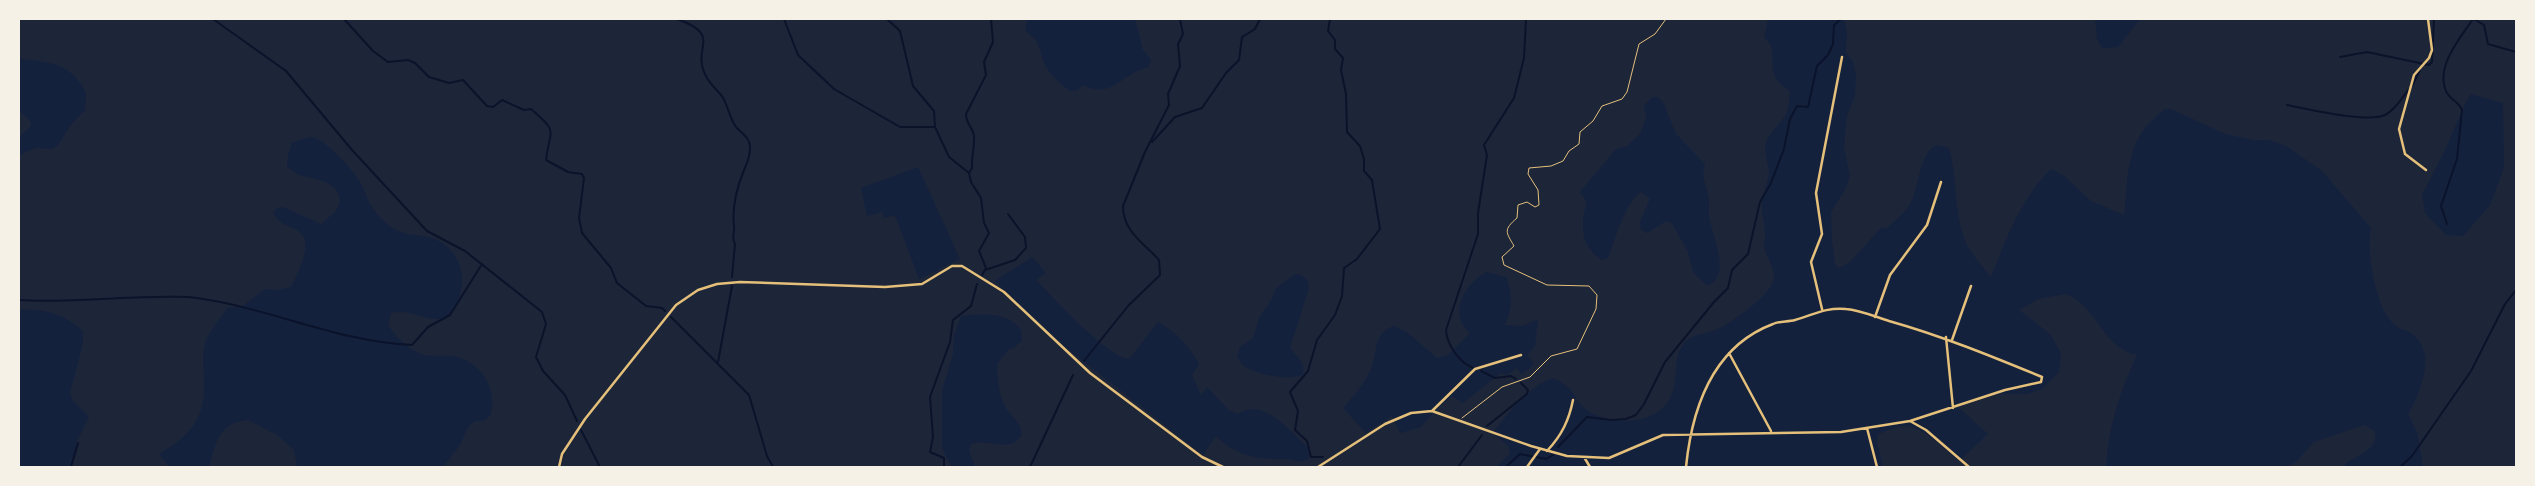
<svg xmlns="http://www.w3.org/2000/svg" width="2535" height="486" font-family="'Noto Serif',serif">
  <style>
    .green { fill: #1d2539; fill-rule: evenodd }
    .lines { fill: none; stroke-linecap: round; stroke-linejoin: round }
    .stream { stroke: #0b132b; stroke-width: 2 }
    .path { stroke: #e5c07b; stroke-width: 1 }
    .minor { stroke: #e5c07b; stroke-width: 2.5 }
  </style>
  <rect width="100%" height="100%" fill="#14213d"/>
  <!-- green -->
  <path class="green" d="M 19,19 L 1027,19 L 1025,31 C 1042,41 1038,52 1047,68 C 1052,77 1062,85 1070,91 L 1078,90 L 1082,85 C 1113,100 1121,73 1149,67 L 1151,60 L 1143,50 L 1135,19 L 1768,19 L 1764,37 C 1784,54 1758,71 1790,91 C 1789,98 1789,110 1785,116 C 1778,126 1766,136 1765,148 C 1765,157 1769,165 1769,174 C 1768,182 1765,188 1763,196 C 1759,210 1766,224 1765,238 C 1765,240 1763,243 1764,245 C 1765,259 1779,269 1772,284 C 1764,300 1729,325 1713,331 C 1702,335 1693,334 1685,342 C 1671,358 1680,377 1671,396 C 1659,423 1623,425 1598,416 C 1594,414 1588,412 1585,409 C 1572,396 1573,386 1553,378 C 1526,388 1510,411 1493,433 L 1508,446 L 1510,454 L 1496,467 L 975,467 L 969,450 L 971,444 C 990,438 1008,454 1022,435 C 1020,421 1013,419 1006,408 C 998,396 998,378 997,364 L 1008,350 L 1014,348 L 1022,340 L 1021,330 C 1008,311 982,314 961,316 L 954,336 L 953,354 L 942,390 L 942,448 L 951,467 L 443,467 L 460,445 L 468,427 L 475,421 L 483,421 L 490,416 C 499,389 480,360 452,356 C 442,355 430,357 421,354 C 407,349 397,336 388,326 L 391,313 C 411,308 427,323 447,318 C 468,295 469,256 437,240 C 416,231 401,240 381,218 C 369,206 368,197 360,182 C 353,170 324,137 310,137 C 304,138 298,141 292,143 L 288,156 L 287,167 C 290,169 294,172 297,174 C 311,180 340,178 340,203 L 335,212 L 321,224 L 283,207 L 277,208 L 273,213 C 279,223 285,224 295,229 C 317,239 298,272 291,287 L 277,290 L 265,289 L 243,306 L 227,308 C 220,319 208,332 205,344 C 201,360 205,376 204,391 C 203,423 185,439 159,454 L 169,467 L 71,467 L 77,441 L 89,417 L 73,401 L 70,393 L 83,343 L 83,331 C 67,315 42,307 19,310 L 19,155 L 36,148 L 52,149 L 58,145 L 70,126 L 85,110 L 86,93 C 70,62 50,62 19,59 ZM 1652,97 L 1658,97 L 1663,102 L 1676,134 L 1705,164 C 1701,181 1705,179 1708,194 C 1710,201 1708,210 1709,217 C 1712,235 1732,275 1708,286 L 1694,274 L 1688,252 L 1672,223 L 1666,221 L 1647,233 L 1641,230 L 1640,222 L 1650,199 L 1641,192 C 1625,202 1615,240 1608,258 L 1601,260 C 1580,245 1580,224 1587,202 L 1580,192 L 1616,149 L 1627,146 L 1640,134 L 1646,117 L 1644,106 ZM 918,167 L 960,259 L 919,279 L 895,215 L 884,218 L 882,212 L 867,216 L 861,188 ZM 1032,257 L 1046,273 L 1036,280 C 1054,298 1106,356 1129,359 L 1158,322 C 1177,333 1188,344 1199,364 L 1192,375 L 1201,395 L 1207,387 L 1229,410 L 1238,414 C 1264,397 1290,431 1307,447 L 1311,452 L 1311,457 C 1302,465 1295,459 1285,459 C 1259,460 1235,456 1216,436 L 1203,455 L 1056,340 L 995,281 ZM 1487,272 L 1506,277 C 1513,293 1512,308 1505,325 L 1523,326 L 1538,319 L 1535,346 L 1527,355 L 1534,364 L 1522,374 L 1516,368 L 1507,375 L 1501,373 L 1463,403 L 1452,396 L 1435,411 L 1421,427 L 1400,433 L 1392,416 L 1366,433 L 1343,408 C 1353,397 1365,383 1371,369 C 1378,351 1373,333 1394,326 L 1408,333 L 1437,358 L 1448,355 L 1470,333 C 1447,314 1465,283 1487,272 ZM 1299,274 L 1308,280 L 1309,288 L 1290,348 C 1296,356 1306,363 1303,374 C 1294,382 1253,374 1244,366 C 1241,364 1239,359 1237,356 L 1240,347 L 1253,338 L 1259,318 L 1272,299 L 1276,288 L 1294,275 Z
    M 1844,19 L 2095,19 L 2097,39 L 2102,48 L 2118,47 L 2140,19 L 2516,19 L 2516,467 L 2423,467 L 2417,432 L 2408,414 C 2420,392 2438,353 2412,334 C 2403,328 2399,331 2390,320 C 2375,302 2366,250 2371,228 L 2322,171 L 2286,146 L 2269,140 L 2253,140 L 2225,134 L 2171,109 L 2165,109 C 2125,139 2129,169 2124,215 L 2091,201 L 2063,175 L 2051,169 C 2021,198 2006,239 1991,277 C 1983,267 1972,255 1966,243 C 1953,213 1958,179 1949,148 L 1938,145 C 1920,149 1919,187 1911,202 C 1906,212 1896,220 1887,228 L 1881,228 L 1850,262 L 1839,268 L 1835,264 L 1832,241 L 1831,212 L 1846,188 L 1850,176 L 1844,148 L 1847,116 L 1855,96 L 1856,74 L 1853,62 L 1846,53 L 1847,33 ZM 2471,94 L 2503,103 L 2504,168 L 2490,205 L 2463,236 L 2446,235 L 2425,213 L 2422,195 L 2445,150 L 2466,102 Z
    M 19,110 L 31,122 L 30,127 L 19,137 Z
    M 2066,294 C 2100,309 2101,347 2137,355 C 2120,392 2108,427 2106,467 L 1883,467 L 1877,442 L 1878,434 C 1886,431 1896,426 1904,426 C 1921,425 1947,450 1959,461 L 1988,434 L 1956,405 L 1999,394 L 2027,394 L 2042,389 L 2059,372 L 2061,353 L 2050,334 L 2019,310 L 2039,299 Z
    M 248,420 L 277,435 L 294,450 L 297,467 L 209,467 C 217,441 217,424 248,420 Z
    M 2364,425 L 2375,431 C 2379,451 2356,455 2345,464 L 2345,467 L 2287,467 L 2296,462 L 2314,442 Z"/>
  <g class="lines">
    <!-- stream -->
    <path class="stream" d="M 213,19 L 286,71 L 352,150 L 427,231 L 465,251 L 542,312 L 546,324 L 536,357 L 543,371 L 565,395 L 577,421
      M 344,19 L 373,51 L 388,62 L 408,60 L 415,63 L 429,77 L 449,83 L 463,80 L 487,106 L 493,107 L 502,100 L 524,110 L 531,109 C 559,133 550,128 546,160 L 568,172 L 582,174 L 584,178 L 579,218 L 582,233 L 611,268 L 617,283 L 646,306 L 662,308 L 665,311
      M 664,19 L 670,19
      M 677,19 C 725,36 689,47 707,78 C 711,85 717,90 722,96 C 728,105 729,117 736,127 C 742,134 751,138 750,149 C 750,157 747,163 744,170 C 737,187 732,208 734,226 C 735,233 731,237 735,244 L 732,277
      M 784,19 L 798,55 L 834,89 L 900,127 L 935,127
      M 887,19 L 900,31 L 913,86 L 934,111 L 935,127 L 949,157 L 969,173 L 971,182 L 981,198 L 984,223 L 989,233 L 979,251 L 986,268 L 982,275
      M 2474,19 L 2484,25 L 2488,44 L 2516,52
      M 2340,57 L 2367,52 L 2429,65 L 2432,62 L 2434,19
      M 2412,86 L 2420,70
      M 2287,105 C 2308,109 2367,123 2385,115 C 2395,110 2402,98 2409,89
      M 1152,142 L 1175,117 L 1202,108 L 1226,73 L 1239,60 L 1242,37 L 1255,29 L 1260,19
      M 969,173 L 972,168 C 971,157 975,147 974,136 C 973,128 966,124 966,114 L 986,75 L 984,62 L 993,42 L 991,19
      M 2447,224 L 2441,206 L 2457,159 L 2462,110 C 2460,103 2451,100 2447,93 C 2434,68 2460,38 2473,19
      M 985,270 L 1015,260 L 1026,248 L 1025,237 L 1008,214
      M 19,300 C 66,303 112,297 159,297 C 172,297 185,296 197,298 C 269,308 339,342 412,345 L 428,327 L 450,315 L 482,264
      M 671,317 L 749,395 L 767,456 L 773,467
      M 1084,361 L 1128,306 L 1160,275 L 1159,260 C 1144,243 1123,232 1123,206 L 1145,152 L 1169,105 L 1168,94 L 1180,66 L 1178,44 L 1183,34 L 1180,19
      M 718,362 L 732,286
      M 1473,368 C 1459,362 1447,345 1446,330 L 1478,234 L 1478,213 L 1487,155 L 1484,145 L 1514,98 L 1524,58 L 1526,19
      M 1481,371 L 1495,378 L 1511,376 L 1516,379
      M 1487,426 L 1527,394 L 1528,390 L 1521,383
      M 581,430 L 600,467
      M 1558,447 L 1587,417 L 1611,420 L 1626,419 L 1636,415 L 1644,404 L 1665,362 L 1714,302 L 1728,288 L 1732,270 L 1748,254 L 1760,202 L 1771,183 L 1784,149 L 1790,119 L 1797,106 L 1808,107 L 1817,66 L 1828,55 L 1833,44 L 1834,25 L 1841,19
      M 1323,457 L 1311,457 L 1307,441 L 1295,430 L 1298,411 L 1290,392 L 1308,371 L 1317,340 L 1335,315 L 1342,296 L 1344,268 L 1357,259 L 1380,229 L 1372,180 L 1364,171 L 1364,159 L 1360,146 L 1347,132 L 1346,94 L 1341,70 L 1343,58 L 1335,49 L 1335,40 L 1328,31 L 1330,19
      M 71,467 L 78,443
      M 944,467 L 944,458 L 930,452 L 933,437 L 930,397 L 950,342 L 953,320 L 971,306 L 977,284
      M 1030,467 L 1073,375
      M 1458,467 L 1482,435
      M 1506,467 L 1520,454 L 1546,459 L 1553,455
      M 2400,467 L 2412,456 L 2471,371 L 2505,304 L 2516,290"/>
    <!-- path -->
    <path class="path" d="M 1462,418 L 1502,387 L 1530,377 L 1551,356 L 1577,349 L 1596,309 L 1597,295 L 1589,286 L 1547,285 L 1504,265 L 1502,257 L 1514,246 C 1506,232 1503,230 1517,218 L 1518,205 L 1527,202 L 1535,207 L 1539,205 L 1538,190 L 1528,174 L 1529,168 L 1551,166 L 1563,161 L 1569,151 L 1579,144 L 1580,132 L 1593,121 L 1602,106 L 1622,99 L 1627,92 L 1639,44 L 1655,34 L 1666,19"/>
    <!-- minor -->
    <path class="minor" d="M 2426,170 L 2405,154 L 2399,129 L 2414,75 L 2429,58 L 2432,50 L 2428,19
      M 1822,309 L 1811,262 L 1822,234 L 1816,193 L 1842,57
      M 1875,317 L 1890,275 L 1927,225 L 1941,182
      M 1946,337 L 1953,408
      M 1952,340 L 1971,286
      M 1729,353 L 1771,431
      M 1432,411 L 1475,369 L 1521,355
      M 1910,421 L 1926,430 L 1969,467
      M 1867,428 L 1877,467
      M 1547,451 C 1562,435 1569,420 1573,400
      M 1584,457 L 1590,467
      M 559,467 L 562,454 L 585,419 L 676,305 L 698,290 L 717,284 L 740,282 L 885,287 L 922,284 L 952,266 L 962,266 L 1004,292 L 1090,373 L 1202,457 L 1223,467
      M 1318,467 L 1385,424 L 1411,413 L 1432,411 L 1531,446 L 1567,456 L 1609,458 L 1663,435 L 1841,432 L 1910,421 L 2005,390 L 2041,382 L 2042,377 C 1991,356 1942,336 1889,321 C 1876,317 1860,310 1846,309 C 1826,307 1813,315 1795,320 C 1788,322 1779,321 1773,324 C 1712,347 1692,408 1686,467
      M 1527,467 L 1540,449"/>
  </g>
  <!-- border -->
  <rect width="2535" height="486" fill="none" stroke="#f6f1e7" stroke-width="40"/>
</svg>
